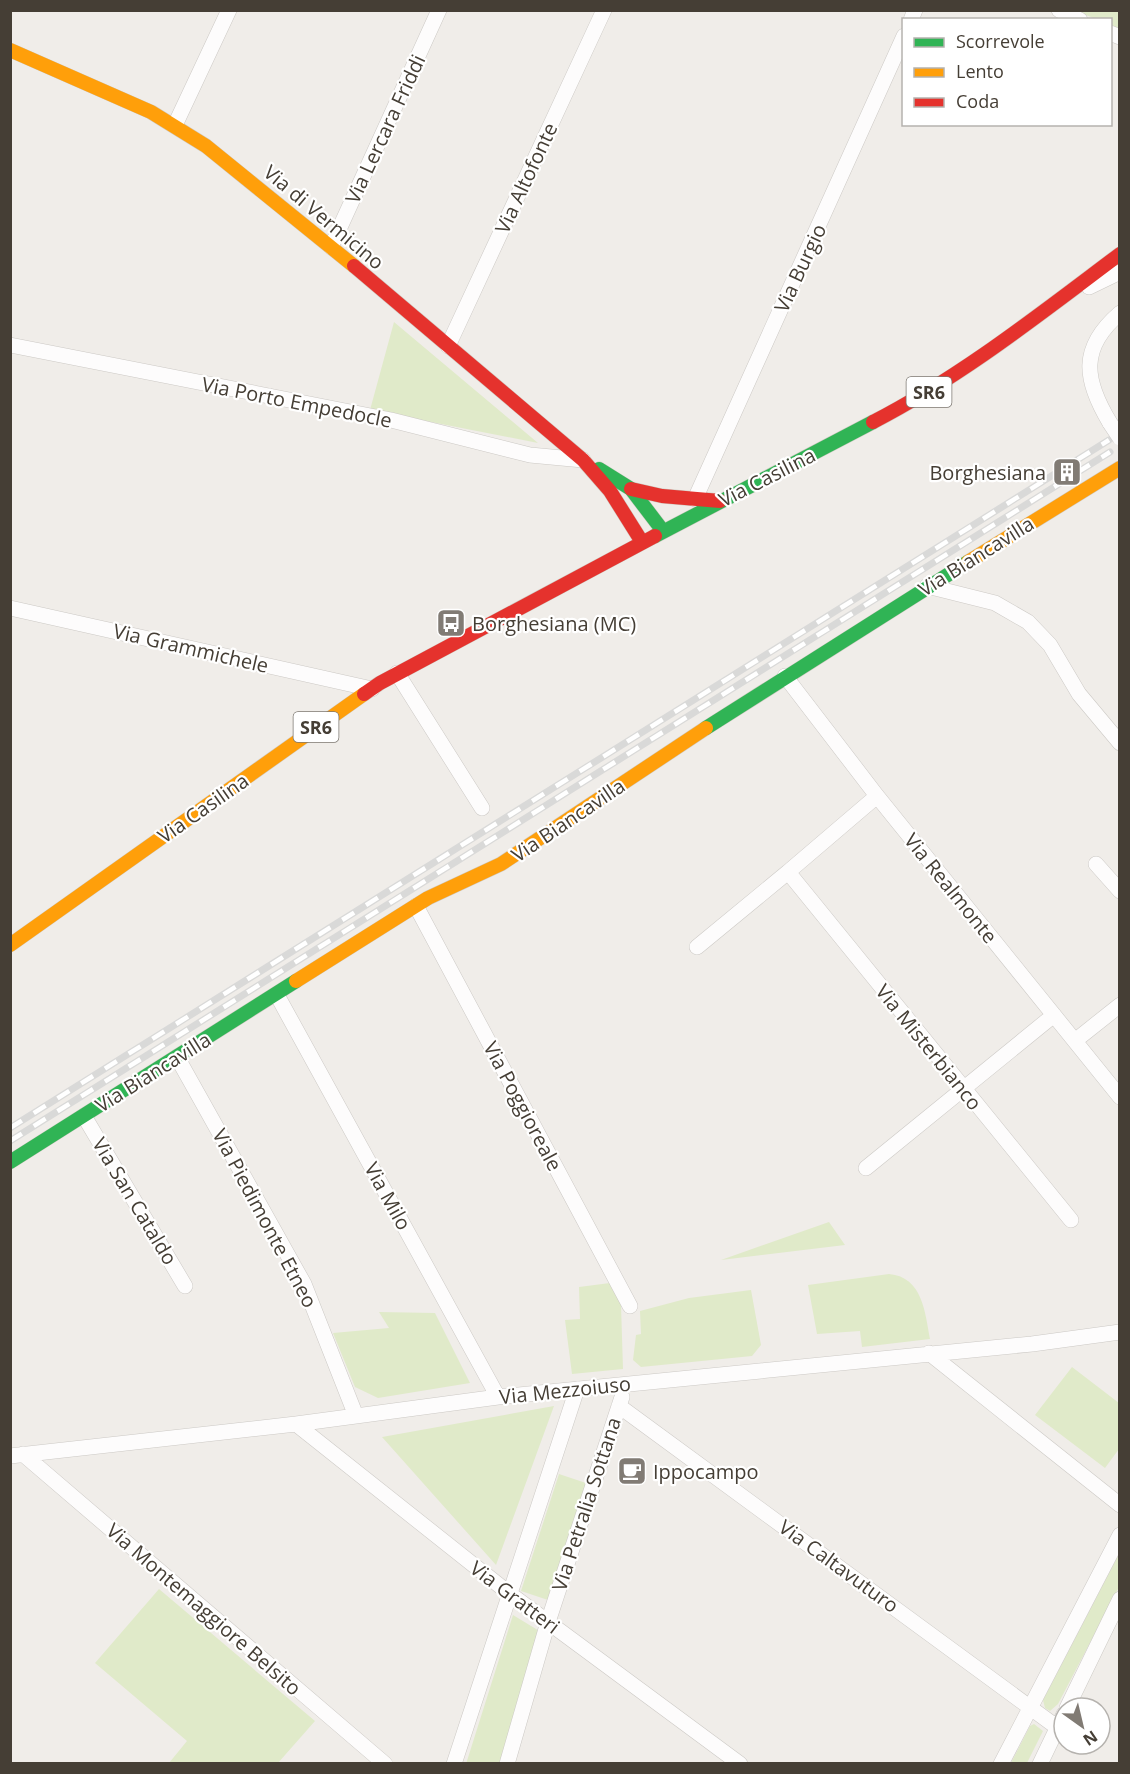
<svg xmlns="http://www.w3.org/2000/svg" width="1130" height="1774" font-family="'Open Sans',sans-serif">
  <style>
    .green { fill: #e0eac9 }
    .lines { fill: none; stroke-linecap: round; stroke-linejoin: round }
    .street-casing { stroke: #ccc9c5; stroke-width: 16 }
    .fast-casing { stroke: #cec9c0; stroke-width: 15 }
    .slow-casing { stroke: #cec9c0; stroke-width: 15 }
    .jam-casing { stroke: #cec9c0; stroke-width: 15 }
    .street { stroke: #fdfcfc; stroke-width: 15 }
    .fast { stroke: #30b455; stroke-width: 14 }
    .slow { stroke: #ff9f0a; stroke-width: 14 }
    .jam { stroke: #e5322d; stroke-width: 14 }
    .rail-casing { stroke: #d9d9d8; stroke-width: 7 }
    .rail { stroke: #fff; stroke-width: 4.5; stroke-dasharray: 14; stroke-linecap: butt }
    .street-bridge-casing { stroke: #ccc9c5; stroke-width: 16; stroke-linecap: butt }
    .street-bridge { stroke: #fdfcfc; stroke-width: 15 }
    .labels { text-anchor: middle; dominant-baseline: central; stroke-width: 4.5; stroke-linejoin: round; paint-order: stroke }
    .shield { fill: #fff; stroke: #7d7872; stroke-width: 1.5 }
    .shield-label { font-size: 18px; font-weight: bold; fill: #453e35 }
    .street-label { font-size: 20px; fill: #453e35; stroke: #fff }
    .poi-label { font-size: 20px; fill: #453e35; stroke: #fff; text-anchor: start }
  </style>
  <rect width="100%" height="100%" fill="#f0ede9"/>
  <!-- green -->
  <path class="green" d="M 1076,11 L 1119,11 L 1119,30 L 1111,26 L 1110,20 L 1096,19 Z
    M 394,322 L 538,443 L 370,410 Z
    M 829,1222 L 845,1245 L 721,1260 Z
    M 889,1274 C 923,1277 925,1313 930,1339 L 862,1347 L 860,1331 L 817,1334 L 808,1285 Z
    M 610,1283 L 621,1305 L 623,1369 L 572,1374 L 565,1320 L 580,1319 L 579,1287 Z
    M 751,1290 L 761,1345 L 752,1356 L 641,1367 L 633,1360 L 636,1335 L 641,1334 L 640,1311 L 689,1298 Z
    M 379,1312 L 435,1313 L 470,1383 L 378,1398 L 355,1387 L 333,1333 L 389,1328 Z
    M 1072,1367 L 1119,1403 L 1119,1449 L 1105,1468 L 1035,1415 Z
    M 554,1406 L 496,1565 L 382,1437 Z
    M 559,1474 L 586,1483 L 548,1600 L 521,1591 Z
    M 1119,1554 L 1119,1587 L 1058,1704 L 1050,1711 L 1045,1708 L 1043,1700 Z
    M 159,1589 L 315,1721 L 278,1763 L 169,1763 L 187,1741 L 95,1663 Z
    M 513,1615 L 541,1632 L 502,1763 L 466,1764 Z
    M 1034,1724 L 1043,1731 L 1027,1763 L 1011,1763 L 1030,1726 Z"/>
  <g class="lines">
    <!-- street casing -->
    <g class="street-casing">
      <path id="street" d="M 1059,10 L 1080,20
        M 911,20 L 915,10
        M 1110,33 L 1120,37
        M 175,125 L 229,10
        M 331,247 L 439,10
        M 1089,287 L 1120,272
        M 10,345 L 391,420 L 530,455 L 583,460
        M 448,346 L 604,10
        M 1110,423 C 1084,380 1079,348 1120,313
        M 695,499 L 904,36
        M 927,586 L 995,603 L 1028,622 L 1050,645 L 1079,694 L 1120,743
        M 10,608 L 372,689
        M 397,673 L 482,808
        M 785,676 L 877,796 L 1120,1097
        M 877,796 L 788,872 L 1071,1220
        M 1096,864 L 1120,891
        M 416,906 L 630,1306
        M 697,947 L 788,872
        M 277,995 L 498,1397
        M 1076,1040 L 1120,1005
        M 177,1057 L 304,1284 L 356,1416
        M 84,1116 L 185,1286
        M 866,1168 L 1054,1015
        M 929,1353 L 1120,1505
        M 619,1406 L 1058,1728
        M 296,1424 L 510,1594 L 740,1764
        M 23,1454 L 385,1764
        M 10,1456 L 296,1424 L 498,1397 L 1032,1344 L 1120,1332
        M 1067,1708 L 1120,1599
        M 454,1764 L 577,1389
        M 507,1764 L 548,1622 L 622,1397
        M 1001,1764 L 1120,1535
        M 1040,1764 L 1064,1714"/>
    </g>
    <!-- fast casing -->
    <g class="fast-casing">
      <path id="fast" d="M 599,469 L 631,489 L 663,531
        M 655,536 L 873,422
        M 706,728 L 968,562
        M 10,1162 L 296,981"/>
    </g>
    <!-- slow casing -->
    <g class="slow-casing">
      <path id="slow" d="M 10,50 L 151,112 L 206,146 L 354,266
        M 968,562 L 1120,468
        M 10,945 L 364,694
        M 296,981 L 428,898 L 501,864 L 706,728"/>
    </g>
    <!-- jam casing -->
    <g class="jam-casing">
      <path id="jam" d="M 354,266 L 583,460 L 610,491 L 642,542
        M 873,422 C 962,376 1040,314 1120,254
        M 631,489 L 662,496 L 720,501
        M 364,694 L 380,683 L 655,536"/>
    </g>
    <!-- street -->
    <use href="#street" class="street"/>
    <!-- fast -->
    <use href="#fast" class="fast"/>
    <!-- slow -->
    <use href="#slow" class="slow"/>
    <!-- jam -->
    <use href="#jam" class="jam"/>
    <!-- rail casing -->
    <g class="rail-casing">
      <path id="rail" d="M 10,1128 L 1109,440
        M 10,1141 L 1110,452"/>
    </g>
    <!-- rail -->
    <use href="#rail" class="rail"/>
    <!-- street-bridge casing -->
    <g class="street-bridge-casing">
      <path id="street-bridge" d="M 1110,423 L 1120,438"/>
    </g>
    <!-- street-bridge -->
    <use href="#street-bridge" class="street-bridge"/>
  </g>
  <!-- icons -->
  <defs>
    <g id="building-square" transform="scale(1.5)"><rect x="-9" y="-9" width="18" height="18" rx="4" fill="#817b74" stroke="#fff"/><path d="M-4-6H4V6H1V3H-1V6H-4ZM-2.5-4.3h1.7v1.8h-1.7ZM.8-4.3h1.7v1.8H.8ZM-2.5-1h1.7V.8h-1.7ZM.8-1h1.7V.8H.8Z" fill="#fff"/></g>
    <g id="bus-square" transform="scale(1.5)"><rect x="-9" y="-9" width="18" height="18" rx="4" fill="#817b74" stroke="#fff"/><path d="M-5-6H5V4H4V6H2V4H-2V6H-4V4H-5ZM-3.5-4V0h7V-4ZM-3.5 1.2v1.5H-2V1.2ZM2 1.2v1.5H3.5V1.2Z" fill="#fff"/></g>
    <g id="cafe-square" transform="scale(1.5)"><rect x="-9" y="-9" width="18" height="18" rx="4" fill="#817b74" stroke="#fff"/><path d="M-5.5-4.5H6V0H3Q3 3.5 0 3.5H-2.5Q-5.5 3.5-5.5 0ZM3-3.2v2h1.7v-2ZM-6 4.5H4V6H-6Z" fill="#fff"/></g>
  </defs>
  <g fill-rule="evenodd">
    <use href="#building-square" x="1067" y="472"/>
    <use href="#bus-square" x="451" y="623"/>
    <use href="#cafe-square" x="632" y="1471"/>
  </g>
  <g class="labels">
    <!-- shield labels -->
    <g class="shield">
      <rect x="906.5" y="377" width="45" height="30" rx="4.5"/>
      <rect x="293.5" y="712" width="45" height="30" rx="4.5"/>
    </g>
    <g class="shield-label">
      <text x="929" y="392">SR6</text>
      <text x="316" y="727">SR6</text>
    </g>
    <!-- street labels -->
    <g class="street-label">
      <text transform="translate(385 129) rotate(-65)">Via Lercara Friddi</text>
      <text transform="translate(526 178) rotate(-65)">Via Altofonte</text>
      <text transform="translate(324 217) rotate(40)">Via di Vermicino</text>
      <text transform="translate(800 268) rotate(-65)">Via Burgio</text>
      <text transform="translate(297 402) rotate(11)">Via Porto Empedocle</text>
      <text transform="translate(767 477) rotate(-27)">Via Casilina</text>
      <text transform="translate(976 556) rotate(-32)">Via Biancavilla</text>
      <text transform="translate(191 648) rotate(13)">Via Grammichele</text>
      <text transform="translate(203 808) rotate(-35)">Via Casilina</text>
      <text transform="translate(568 820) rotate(-34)">Via Biancavilla</text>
      <text transform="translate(951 888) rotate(51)">Via Realmonte</text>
      <text transform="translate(929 1047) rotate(51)">Via Misterbianco</text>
      <text transform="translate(153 1072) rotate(-32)">Via Biancavilla</text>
      <text transform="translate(523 1106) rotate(62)">Via Poggioreale</text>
      <text transform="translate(388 1196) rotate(61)">Via Milo</text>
      <text transform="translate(135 1201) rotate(59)">Via San Cataldo</text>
      <text transform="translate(265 1218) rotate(62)">Via Piedimonte Etneo</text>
      <text transform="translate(565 1390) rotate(-6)">Via Mezzoiuso</text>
      <text transform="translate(586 1504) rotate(-72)">Via Petralia Sottana</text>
      <text transform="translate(839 1566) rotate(36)">Via Caltavuturo</text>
      <text transform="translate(515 1597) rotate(37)">Via Gratteri</text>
      <text transform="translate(204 1609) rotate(41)">Via Montemaggiore Belsito</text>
    </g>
    <!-- poi labels -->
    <g class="poi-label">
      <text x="1046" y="472" text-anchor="end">Borghesiana</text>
      <text x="472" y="623">Borghesiana (MC)</text>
      <text x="653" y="1471">Ippocampo</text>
    </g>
  </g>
  <!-- border -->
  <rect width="1130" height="1774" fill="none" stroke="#453e35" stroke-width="24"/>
  <!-- legend -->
  <rect x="902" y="18" width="210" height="108" fill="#ffffff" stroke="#b5b2ae" stroke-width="1.5"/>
  <rect x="914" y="38" width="30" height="9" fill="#30b455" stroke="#b5b2ae" stroke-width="1.5"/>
  <text x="956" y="48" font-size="18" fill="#453e35">Scorrevole</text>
  <rect x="914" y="68" width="30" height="9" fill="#ff9f0a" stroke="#b5b2ae" stroke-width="1.5"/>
  <text x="956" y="78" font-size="18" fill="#453e35">Lento</text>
  <rect x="914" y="98" width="30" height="9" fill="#e5322d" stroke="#b5b2ae" stroke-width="1.5"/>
  <text x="956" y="108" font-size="18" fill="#453e35">Coda</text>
  <!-- north arrow -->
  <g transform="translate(1082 1726) rotate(146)"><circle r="28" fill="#ffffff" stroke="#b5b2ae" stroke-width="1.5"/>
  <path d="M0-4.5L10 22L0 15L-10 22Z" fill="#817b74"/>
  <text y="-9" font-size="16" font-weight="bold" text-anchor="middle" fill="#453e35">N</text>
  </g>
</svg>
